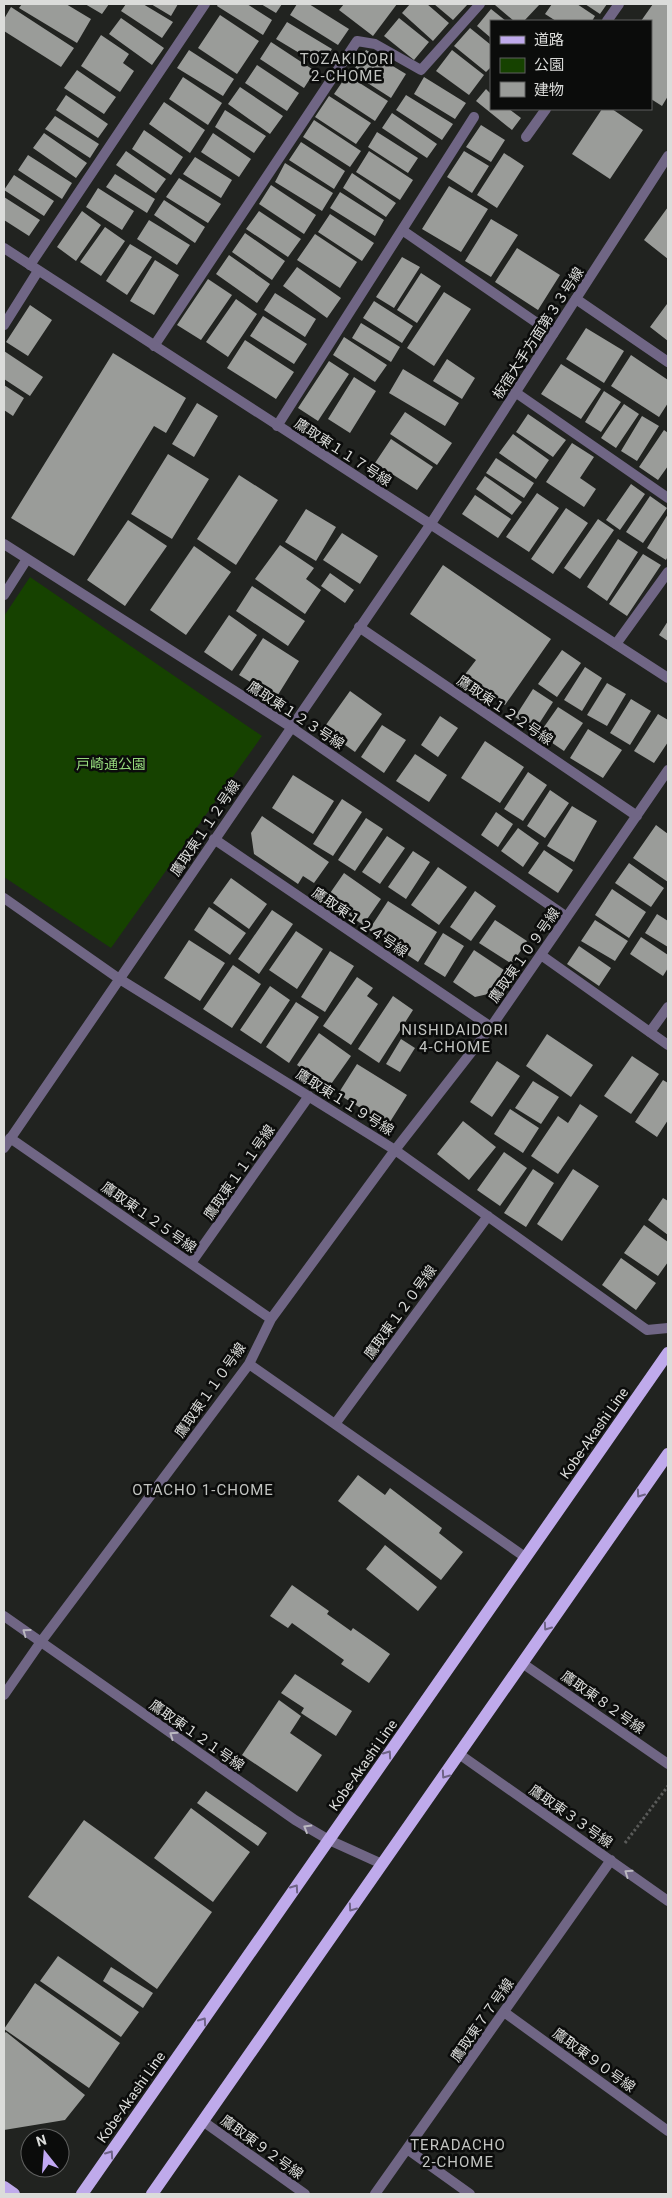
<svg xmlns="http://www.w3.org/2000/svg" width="672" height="2198" font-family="Roboto,'Noto Sans JP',sans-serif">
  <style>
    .green { fill: #164200 }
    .building { fill: #9a9c99 }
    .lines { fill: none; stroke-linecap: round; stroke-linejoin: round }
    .path { stroke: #5a5b59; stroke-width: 3; stroke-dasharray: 2.5 2.5; stroke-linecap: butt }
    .service { stroke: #706685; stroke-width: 10 }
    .minor { stroke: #706685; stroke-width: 10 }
    .primary { stroke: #bfaaeb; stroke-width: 12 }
    .oneway { stroke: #6e6386 }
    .oneway2 { stroke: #bbb9c0 }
    .labels { text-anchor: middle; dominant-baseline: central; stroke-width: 5; stroke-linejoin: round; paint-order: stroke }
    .street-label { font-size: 14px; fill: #dbdcda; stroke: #0b0c0b }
    .park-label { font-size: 14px; fill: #96da7d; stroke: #0b0c0b }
    .neighbourhood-label { font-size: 15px; letter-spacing: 1px; fill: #c2c4c1; stroke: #0b0c0b }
  </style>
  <rect width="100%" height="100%" fill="#212320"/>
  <!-- green -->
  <path class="green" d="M 30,577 L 262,736 L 111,948 L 4,877 L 4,616 Z"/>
  <!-- building -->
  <path class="building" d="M 22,4 L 66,4 L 91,19 L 77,43 L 19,8 Z
    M 85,4 L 109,4 L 102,14 Z
    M 126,4 L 143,4 L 173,22 L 162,38 L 121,11 Z
    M 151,4 L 178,4 L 171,16 Z
    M 218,4 L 247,4 L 272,20 L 263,35 L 217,6 Z
    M 261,4 L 282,4 L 276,13 Z
    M 297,4 L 309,4 L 349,29 L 338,45 L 290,15 Z
    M 344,4 L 397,4 L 373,36 L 339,10 Z
    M 410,4 L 427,4 L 449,23 L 433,41 L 402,13 Z
    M 434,4 L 468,4 L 453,20 Z
    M 497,4 L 540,4 L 524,21 L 514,21 L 495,5 Z
    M 552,4 L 577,4 L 595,16 L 592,21 L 556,21 L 545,14 Z
    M 585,4 L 607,4 L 600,14 Z
    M 653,4 L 668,4 L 668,96 L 662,106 L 651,99 L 651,21 L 641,21 Z
    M 11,7 L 74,48 L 61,67 L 4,31 L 4,19 Z
    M 491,9 L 506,21 L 491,21 L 491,38 L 477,26 Z
    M 220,15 L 259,41 L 237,74 L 198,48 Z
    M 121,18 L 164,48 L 152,65 L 109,34 Z
    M 399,18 L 429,42 L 414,60 L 384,36 Z
    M 287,22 L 332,49 L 321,66 L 276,39 Z
    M 470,28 L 491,45 L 491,67 L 486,72 L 454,46 Z
    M 101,35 L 129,54 L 123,63 L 134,71 L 120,92 L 81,66 Z
    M 271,42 L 315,71 L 304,88 L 260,59 Z
    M 189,50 L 234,79 L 223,96 L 177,68 Z
    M 366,50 L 406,74 L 391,98 L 352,73 Z
    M 452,50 L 484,75 L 469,95 L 436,71 Z
    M 257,65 L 299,93 L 287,111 L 245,83 Z
    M 77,70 L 116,97 L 104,114 L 64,88 Z
    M 347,75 L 388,101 L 375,121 L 334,94 Z
    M 183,77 L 222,103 L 208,125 L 169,99 Z
    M 424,77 L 466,103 L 455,119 L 414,94 Z
    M 240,87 L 283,116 L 270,134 L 228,104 Z
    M 486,89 L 491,94 L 491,109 L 509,109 L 521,118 L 512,130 L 476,101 Z
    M 66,95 L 108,124 L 98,138 L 56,110 Z
    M 406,95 L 453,124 L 442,140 L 396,110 Z
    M 329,96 L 371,123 L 356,144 L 315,117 Z
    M 164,102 L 205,130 L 190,153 L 149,124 Z
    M 602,109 L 612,109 L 643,130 L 610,179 L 572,154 Z
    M 225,110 L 266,136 L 254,153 L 215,127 Z
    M 392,113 L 437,144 L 427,158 L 382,128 Z
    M 55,116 L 99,144 L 90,158 L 45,129 Z
    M 314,120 L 361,151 L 350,167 L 303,137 Z
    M 481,125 L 505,140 L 491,162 L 466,147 Z
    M 144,130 L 183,157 L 171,175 L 132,149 Z
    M 377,132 L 418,158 L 408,173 L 368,147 Z
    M 44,133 L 87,163 L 76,178 L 33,148 Z
    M 213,133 L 251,159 L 239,177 L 201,152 Z
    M 301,142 L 345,171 L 334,189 L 289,160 Z
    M 126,151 L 166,179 L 156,193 L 116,165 Z
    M 369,151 L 413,180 L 400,200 L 356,172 Z
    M 464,151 L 489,166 L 472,193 L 447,177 Z
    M 504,153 L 524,166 L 497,208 L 477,195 Z
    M 28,155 L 72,183 L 62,199 L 18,170 Z
    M 195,157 L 232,180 L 221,198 L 183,174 Z
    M 285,163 L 333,193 L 322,211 L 275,182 Z
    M 352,173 L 396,203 L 386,217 L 343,188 Z
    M 115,174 L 155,199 L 147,213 L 106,187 Z
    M 14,175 L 54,201 L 44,216 L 4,190 Z
    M 179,178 L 221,204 L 208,223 L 166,197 Z
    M 271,185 L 316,215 L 304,234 L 259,204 Z
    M 449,186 L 488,209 L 461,252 L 422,229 Z
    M 98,188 L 134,211 L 122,230 L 86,207 Z
    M 340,192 L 384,220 L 375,236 L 330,208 Z
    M 4,197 L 40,220 L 29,236 L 4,220 Z
    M 164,200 L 205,227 L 195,243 L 154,215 Z
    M 668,207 L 668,259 L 644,240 Z
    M 82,211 L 101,225 L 76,261 L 57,247 Z
    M 259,211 L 301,239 L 288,257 L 246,229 Z
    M 330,214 L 374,243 L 362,261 L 318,232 Z
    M 491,219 L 518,235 L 491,277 L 465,261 Z
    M 149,220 L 190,245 L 177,265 L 137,239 Z
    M 105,227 L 125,241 L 101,276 L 80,262 Z
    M 245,233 L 285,261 L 272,280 L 232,252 Z
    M 315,234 L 357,262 L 340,288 L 297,260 Z
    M 130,244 L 152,257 L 127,295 L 106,281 Z
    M 517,248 L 560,275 L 538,310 L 495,282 Z
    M 229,255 L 270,284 L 257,303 L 216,274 Z
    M 402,257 L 420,267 L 394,308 L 376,297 Z
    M 155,260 L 179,275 L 154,315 L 130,301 Z
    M 297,267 L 341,298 L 327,318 L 283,286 Z
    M 421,273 L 441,286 L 417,323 L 397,310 Z
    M 208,279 L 232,295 L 201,340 L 177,325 Z
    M 444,292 L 471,309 L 434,366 L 407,348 Z
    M 275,293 L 316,319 L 305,337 L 264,310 Z
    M 236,299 L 257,314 L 228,357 L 206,342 Z
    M 374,301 L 413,326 L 402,343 L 363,318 Z
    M 667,304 L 668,305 L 668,341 L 650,327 Z
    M 30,305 L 52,320 L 28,356 L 6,342 Z
    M 263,316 L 307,344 L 294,364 L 250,336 Z
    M 361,323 L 400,347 L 391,362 L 352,338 Z
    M 586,328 L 624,351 L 604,383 L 566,359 Z
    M 344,337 L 387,365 L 375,382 L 333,355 Z
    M 245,340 L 294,372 L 276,399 L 227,368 Z
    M 4,351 L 43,377 L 30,396 L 4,379 Z
    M 113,353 L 186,398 L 166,433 L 154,426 L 74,556 L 11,518 Z
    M 631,355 L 668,380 L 668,403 L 659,417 L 611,386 Z
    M 447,359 L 475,378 L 462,399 L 433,381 Z
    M 329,361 L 349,374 L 318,421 L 298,408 Z
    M 561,364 L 601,389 L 581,419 L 541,394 Z
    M 403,369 L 459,403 L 445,426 L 389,393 Z
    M 354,377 L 376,391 L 350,433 L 328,419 Z
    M 4,385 L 24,398 L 13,416 L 4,410 Z
    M 604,391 L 621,402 L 601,432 L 585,422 Z
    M 197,403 L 218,416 L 194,457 L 172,444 Z
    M 624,404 L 639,414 L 616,448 L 601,438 Z
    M 405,412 L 452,443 L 437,465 L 390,434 Z
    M 528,414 L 566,440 L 553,457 L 516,432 Z
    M 642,416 L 659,426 L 637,461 L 621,451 Z
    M 664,430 L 668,433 L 668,466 L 658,480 L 639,467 Z
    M 513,434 L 549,460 L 536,479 L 499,453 Z
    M 391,439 L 433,467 L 417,490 L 375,463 Z
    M 572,443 L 594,457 L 580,478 L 596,489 L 584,507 L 546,482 Z
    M 168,454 L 209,479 L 172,539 L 131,514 Z
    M 496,458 L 534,483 L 524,498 L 486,473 Z
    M 239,475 L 278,500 L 236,565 L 197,539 Z
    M 485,476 L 522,502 L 512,515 L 476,489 Z
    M 631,484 L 645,494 L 620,530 L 606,520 Z
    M 537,493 L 559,508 L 529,552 L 506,537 Z
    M 475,495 L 511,519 L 498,538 L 462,514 Z
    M 650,496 L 667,508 L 643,543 L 626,532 Z
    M 566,508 L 588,523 L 553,574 L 531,559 Z
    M 306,509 L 336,527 L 316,561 L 285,542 Z
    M 668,514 L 668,556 L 666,560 L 647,548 Z
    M 598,519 L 614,530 L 580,579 L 564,568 Z
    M 128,520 L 167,546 L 125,606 L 87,580 Z
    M 342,533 L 378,556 L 360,584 L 323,560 Z
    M 618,539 L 638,552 L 607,601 L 587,587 Z
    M 280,545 L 314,568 L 306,579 L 321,590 L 305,614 L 255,579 Z
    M 194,546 L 231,572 L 186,635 L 150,610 Z
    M 643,554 L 661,565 L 627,616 L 609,604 Z
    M 443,565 L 551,639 L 505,705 L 463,677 L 476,660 L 410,614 Z
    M 330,573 L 354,590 L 345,603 L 321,586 Z
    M 252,586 L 305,621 L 288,646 L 236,611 Z
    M 229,615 L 257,635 L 232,671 L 204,652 Z
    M 668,621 L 668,641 L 659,635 Z
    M 263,638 L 299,661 L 276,698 L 239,675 Z
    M 562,650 L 581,663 L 557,697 L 538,684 Z
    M 585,667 L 602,678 L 582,711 L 564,700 Z
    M 607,683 L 626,694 L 607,726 L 587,715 Z
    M 533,689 L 553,702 L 535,730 L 515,717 Z
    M 350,691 L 382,714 L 355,752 L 323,729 Z
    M 631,699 L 651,711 L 630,745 L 610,733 Z
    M 558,707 L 583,723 L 564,751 L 539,734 Z
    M 658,714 L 668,720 L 668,742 L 654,763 L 634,751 Z
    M 440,716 L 458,728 L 438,757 L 421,745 Z
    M 382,725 L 406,740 L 384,773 L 361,757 Z
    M 588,729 L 622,750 L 603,778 L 570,758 Z
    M 485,741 L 524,767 L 500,803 L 461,778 Z
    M 415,754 L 447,775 L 429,802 L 396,781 Z
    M 528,772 L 547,785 L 523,821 L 504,809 Z
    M 293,775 L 334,801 L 313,834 L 272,808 Z
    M 550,790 L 569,803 L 545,838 L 527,826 Z
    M 342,799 L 362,812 L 333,856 L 313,844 Z
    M 572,806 L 597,821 L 574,862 L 547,846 Z
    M 496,812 L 513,824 L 498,847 L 481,835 Z
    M 262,816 L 329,862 L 314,883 L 303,876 L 298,884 L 254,854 L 251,833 Z
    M 366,818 L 383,829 L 355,871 L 338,860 Z
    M 656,825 L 668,834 L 668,882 L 633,858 Z
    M 518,828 L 539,843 L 523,867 L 501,851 Z
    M 387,836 L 405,848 L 380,884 L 362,872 Z
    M 544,850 L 573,870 L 558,893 L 528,873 Z
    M 413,851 L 430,862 L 406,899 L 388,887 Z
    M 629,863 L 664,888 L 651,907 L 615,883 Z
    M 438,867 L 467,887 L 439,925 L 411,905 Z
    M 344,873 L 381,899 L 363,925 L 326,899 Z
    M 231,878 L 267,904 L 249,929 L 213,903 Z
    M 612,889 L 646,912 L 629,938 L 595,915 Z
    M 475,891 L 496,906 L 471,941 L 450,927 Z
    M 388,901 L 437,932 L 418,962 L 369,930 Z
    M 209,907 L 246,933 L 230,955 L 194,930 Z
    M 272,910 L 293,924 L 259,974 L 238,959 Z
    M 657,914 L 668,921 L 668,947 L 645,933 Z
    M 495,920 L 527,941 L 512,964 L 479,943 Z
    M 595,920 L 628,941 L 615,961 L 581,941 Z
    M 296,931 L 323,949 L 297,989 L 269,970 Z
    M 443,933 L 464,946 L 445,977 L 424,964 Z
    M 641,937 L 668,955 L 668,968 L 663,976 L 630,954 Z
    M 189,940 L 225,963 L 200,1001 L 164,978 Z
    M 579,946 L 611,968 L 599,986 L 567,964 Z
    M 474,950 L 504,970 L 488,994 L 475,997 L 453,982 Z
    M 330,951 L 354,966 L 325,1012 L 301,997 Z
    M 233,965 L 261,984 L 232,1028 L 203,1009 Z
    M 357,977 L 373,988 L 367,996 L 378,1004 L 351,1045 L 323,1026 Z
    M 270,986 L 290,1000 L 261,1044 L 240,1030 Z
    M 393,996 L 413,1010 L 379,1063 L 358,1049 Z
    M 296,1002 L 319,1017 L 289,1063 L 266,1047 Z
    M 319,1033 L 351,1056 L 329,1087 L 297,1065 Z
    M 547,1034 L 593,1065 L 571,1097 L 526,1066 Z
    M 401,1039 L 415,1048 L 400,1072 L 386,1064 Z
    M 632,1056 L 659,1074 L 631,1114 L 604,1096 Z
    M 497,1061 L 520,1076 L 492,1117 L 470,1102 Z
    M 357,1064 L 407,1095 L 388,1125 L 338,1094 Z
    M 663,1080 L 668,1083 L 668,1120 L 657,1137 L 635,1122 Z
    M 533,1081 L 559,1097 L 541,1124 L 515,1108 Z
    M 580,1104 L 598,1116 L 558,1174 L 531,1156 L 558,1116 L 568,1123 Z
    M 510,1109 L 539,1128 L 523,1153 L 494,1134 Z
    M 463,1121 L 496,1147 L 469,1180 L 437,1154 Z
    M 504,1152 L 527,1168 L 500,1206 L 477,1190 Z
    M 533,1169 L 554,1183 L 526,1227 L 504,1213 Z
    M 573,1169 L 599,1186 L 562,1241 L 537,1224 Z
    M 663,1198 L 668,1201 L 668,1235 L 648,1220 Z
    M 644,1225 L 668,1242 L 668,1262 L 658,1276 L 624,1253 Z
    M 621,1258 L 656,1283 L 636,1310 L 602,1285 Z
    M 358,1475 L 385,1495 L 390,1488 L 442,1528 L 439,1533 L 463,1552 L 441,1580 L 338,1501 Z
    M 385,1545 L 437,1587 L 418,1611 L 366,1569 Z
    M 292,1585 L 329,1611 L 327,1614 L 351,1631 L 353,1628 L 390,1654 L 369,1683 L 341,1664 L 344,1660 L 292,1623 L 288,1628 L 270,1616 Z
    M 295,1674 L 352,1711 L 336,1736 L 301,1713 L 304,1708 L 281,1693 Z
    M 279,1700 L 301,1716 L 290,1733 L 322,1755 L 297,1792 L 242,1755 Z
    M 206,1791 L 267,1833 L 258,1846 L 197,1803 Z
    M 191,1808 L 250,1852 L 213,1902 L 154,1858 Z
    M 84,1820 L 212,1912 L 157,1989 L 28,1897 Z
    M 58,1956 L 139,2012 L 121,2037 L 40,1981 Z
    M 111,1967 L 153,1993 L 143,2008 L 103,1981 Z
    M 35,1983 L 120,2043 L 89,2088 L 4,2029 Z
    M 6,2032 L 85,2095 L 65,2120 L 4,2130 L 4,2034 Z"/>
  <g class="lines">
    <!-- path -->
    <path class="path" d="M 625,1843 L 668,1786"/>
    <!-- service -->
    <path class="service" d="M 607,21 L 619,4
      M 526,137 L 546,109
      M 402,230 L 553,334
      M 30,265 L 205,4
      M 576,299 L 668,362
      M 154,346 L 357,41 L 375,44 L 421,70 L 480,4
      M 515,392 L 668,498
      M 277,426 L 474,117
      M 616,644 L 668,572
      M 650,1032 L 668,1007"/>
    <!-- minor -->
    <path class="minor" d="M 4,248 L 668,678
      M 4,325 L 38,271
      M 4,544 L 291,727 L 567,917
      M 4,595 L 27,559
      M 359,627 L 637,816
      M 214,839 L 491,1027
      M 4,898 L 118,978 L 395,1150 L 647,1330 L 668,1328
      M 541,955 L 668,1045
      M 10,1138 L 271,1319
      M 4,1148 L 430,525 L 668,156
      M 191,1263 L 309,1096
      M 249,1364 L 525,1557
      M 335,1424 L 488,1216
      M 4,1616 L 295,1820 L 329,1840 L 382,1864
      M 522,1663 L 668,1764
      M 4,1695 L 40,1643 L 249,1364 L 271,1319 L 395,1150 L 491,1027 L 668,770
      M 459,1754 L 668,1901
      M 504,2012 L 668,2131
      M 204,2122 L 305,2194
      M 407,2149 L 470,2194
      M 375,2194 L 611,1860"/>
    <!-- primary -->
    <path class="primary" d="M 4,2187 L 14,2194
      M 82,2194 L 668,1353
      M 152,2194 L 668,1454"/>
  </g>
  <!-- one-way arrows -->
  <defs><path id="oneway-chevron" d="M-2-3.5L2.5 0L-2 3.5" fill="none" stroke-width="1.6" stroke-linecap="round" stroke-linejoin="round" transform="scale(1.25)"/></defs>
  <g class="oneway">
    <use href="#oneway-chevron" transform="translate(640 1494) rotate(125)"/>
    <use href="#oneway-chevron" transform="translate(547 1627) rotate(125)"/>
    <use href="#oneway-chevron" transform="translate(388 1754) rotate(-55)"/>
    <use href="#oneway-chevron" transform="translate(445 1775) rotate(125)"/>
    <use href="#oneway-chevron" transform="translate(295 1888) rotate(-55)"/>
    <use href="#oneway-chevron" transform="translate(352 1908) rotate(125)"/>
    <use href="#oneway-chevron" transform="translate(203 2021) rotate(-55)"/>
    <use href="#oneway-chevron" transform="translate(110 2154) rotate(-55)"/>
  </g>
  <g class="oneway2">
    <use href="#oneway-chevron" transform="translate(26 1632) rotate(-144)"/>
    <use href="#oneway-chevron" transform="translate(173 1735) rotate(-145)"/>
    <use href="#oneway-chevron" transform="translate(307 1828) rotate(-149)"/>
    <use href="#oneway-chevron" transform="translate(628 1873) rotate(-145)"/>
  </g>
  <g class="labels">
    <!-- street labels -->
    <g class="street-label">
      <text transform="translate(538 333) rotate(-57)">板宿大手方面第３３号線</text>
      <text transform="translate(343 452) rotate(33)">鷹取東１１７号線</text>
      <text transform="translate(505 710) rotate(34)">鷹取東１２２号線</text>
      <text transform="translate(296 715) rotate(33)">鷹取東１２３号線</text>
      <text transform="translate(205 828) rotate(-56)">鷹取東１１２号線</text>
      <text transform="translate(360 922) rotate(34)">鷹取東１２４号線</text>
      <text transform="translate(524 955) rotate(-55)">鷹取東１０９号線</text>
      <text transform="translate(345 1102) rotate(32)">鷹取東１１９号線</text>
      <text transform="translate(239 1172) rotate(-55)">鷹取東１１１号線</text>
      <text transform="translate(149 1217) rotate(35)">鷹取東１２５号線</text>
      <text transform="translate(400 1312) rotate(-54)">鷹取東１２０号線</text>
      <text transform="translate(210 1390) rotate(-55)">鷹取東１１０号線</text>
      <text transform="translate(594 1433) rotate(-55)">Kobe-Akashi Line</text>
      <text transform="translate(603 1702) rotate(35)">鷹取東８２号線</text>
      <text transform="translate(197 1735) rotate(35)">鷹取東１２１号線</text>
      <text transform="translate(363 1765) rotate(-55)">Kobe-Akashi Line</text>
      <text transform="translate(571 1816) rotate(35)">鷹取東３３号線</text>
      <text transform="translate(482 2020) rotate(-55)">鷹取東７７号線</text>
      <text transform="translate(594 2060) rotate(36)">鷹取東９０号線</text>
      <text transform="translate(131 2097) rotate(-55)">Kobe-Akashi Line</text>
      <text transform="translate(262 2147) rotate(36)">鷹取東９２号線</text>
    </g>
    <!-- park labels -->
    <g class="park-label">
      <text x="111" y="764">戸崎通公園</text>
    </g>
    <!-- neighbourhood labels -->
    <g class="neighbourhood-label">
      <text x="347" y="59">TOZAKIDORI<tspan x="347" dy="17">2-CHOME</tspan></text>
      <text x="455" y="1030">NISHIDAIDORI<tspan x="455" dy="17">4-CHOME</tspan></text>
      <text x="203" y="1490">OTACHO 1-CHOME</text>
      <text x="458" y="2145">TERADACHO<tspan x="458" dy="17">2-CHOME</tspan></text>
    </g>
  </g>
  <!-- border -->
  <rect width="672" height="2198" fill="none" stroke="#dbdcda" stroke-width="10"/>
  <!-- legend -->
  <rect x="490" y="20" width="162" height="90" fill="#0b0c0b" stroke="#5e5f5e"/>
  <rect x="500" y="36" width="25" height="8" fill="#bfaaeb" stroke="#5e5f5e"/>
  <text x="534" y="45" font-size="15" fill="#dbdcda">道路</text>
  <rect x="500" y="58" width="25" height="15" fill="#164200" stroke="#5e5f5e"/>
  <text x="534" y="70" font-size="15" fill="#dbdcda">公園</text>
  <rect x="500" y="82" width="25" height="15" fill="#9a9c99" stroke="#5e5f5e"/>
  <text x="534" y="95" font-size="15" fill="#dbdcda">建物</text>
  <!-- north arrow -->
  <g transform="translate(45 2153) rotate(343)"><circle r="24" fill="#0b0c0b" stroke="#5e5f5e"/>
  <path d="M0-4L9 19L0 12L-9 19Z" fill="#c1a8f3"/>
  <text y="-8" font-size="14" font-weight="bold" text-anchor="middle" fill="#dbdcda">N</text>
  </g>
</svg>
